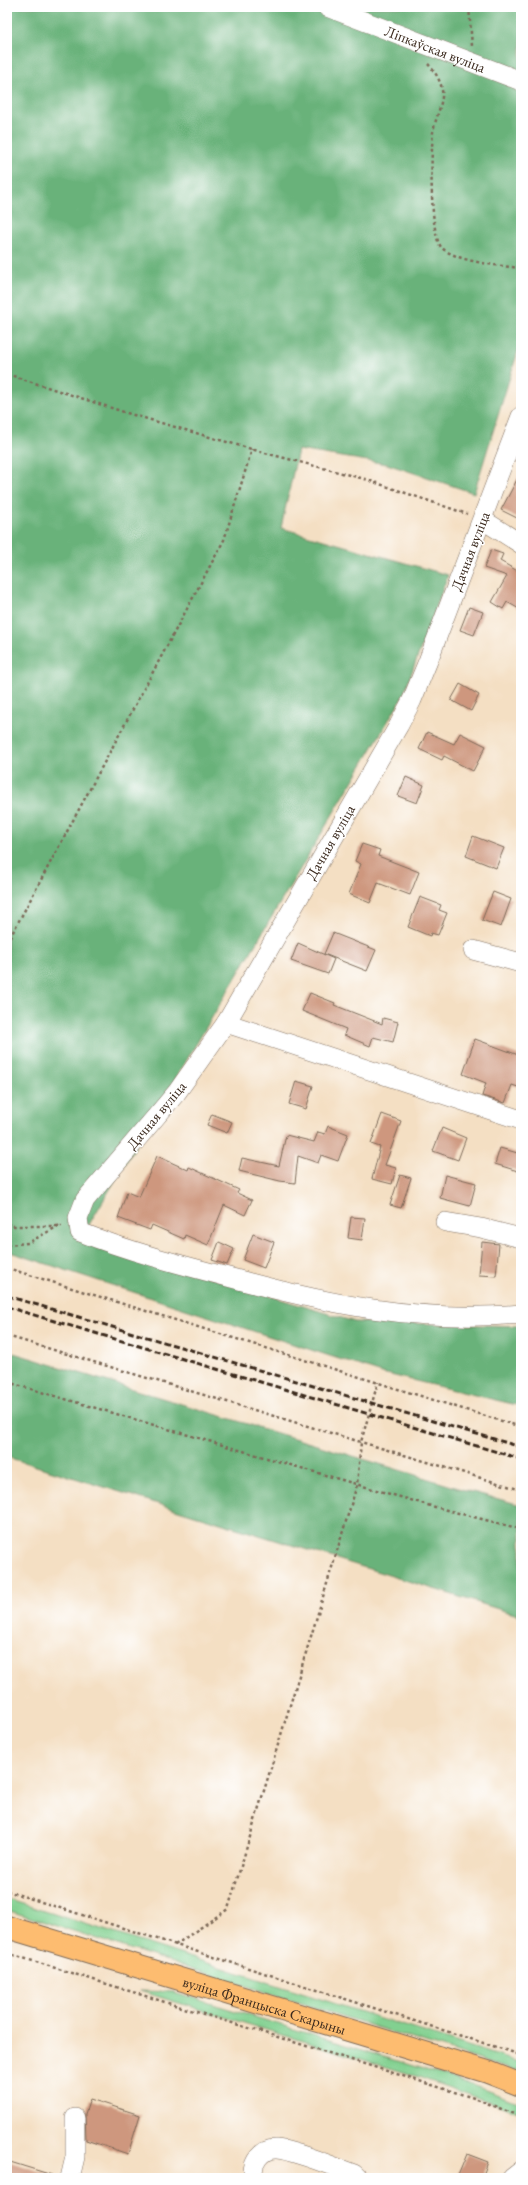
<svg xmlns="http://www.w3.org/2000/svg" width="528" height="2185" font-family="'EB Garamond',serif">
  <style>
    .green { fill: #82d090; stroke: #5e7d57 }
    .forest { fill: #69b27a; stroke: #526e4c }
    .building { fill: #ce977e }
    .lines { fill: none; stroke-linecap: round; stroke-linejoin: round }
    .minor-casing { stroke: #7c6958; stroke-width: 20 }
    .major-casing { stroke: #7c6958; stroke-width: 24 }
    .path { stroke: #7c6958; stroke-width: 2.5; stroke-dasharray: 3 3; stroke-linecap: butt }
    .minor { stroke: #fff; stroke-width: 19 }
    .major { stroke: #fdbc70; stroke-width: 22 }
    .rail { stroke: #3b2a1e; stroke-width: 3; stroke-dasharray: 6 3; stroke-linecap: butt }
    .labels { text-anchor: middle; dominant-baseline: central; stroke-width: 3; stroke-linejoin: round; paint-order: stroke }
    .street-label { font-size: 15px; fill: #3b2a1e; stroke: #fff }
  </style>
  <rect width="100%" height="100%" fill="#fff"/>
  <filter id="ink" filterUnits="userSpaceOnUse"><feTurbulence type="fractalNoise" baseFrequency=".025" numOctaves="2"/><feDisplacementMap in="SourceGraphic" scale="8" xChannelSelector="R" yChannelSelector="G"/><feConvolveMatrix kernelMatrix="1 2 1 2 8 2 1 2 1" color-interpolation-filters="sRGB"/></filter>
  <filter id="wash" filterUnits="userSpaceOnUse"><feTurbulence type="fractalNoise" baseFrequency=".012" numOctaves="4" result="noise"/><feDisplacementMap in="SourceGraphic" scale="16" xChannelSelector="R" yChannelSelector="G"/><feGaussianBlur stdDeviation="0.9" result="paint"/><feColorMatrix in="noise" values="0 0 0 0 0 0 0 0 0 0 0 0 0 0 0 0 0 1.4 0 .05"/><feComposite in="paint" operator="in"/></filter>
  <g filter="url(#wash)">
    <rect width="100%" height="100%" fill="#f4dfc3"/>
    <!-- green -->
    <path class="green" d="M 7,1899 L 521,2063 L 521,2073 L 7,1910 Z
      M 140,1991 L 174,1992 L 455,2079 L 521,2103 L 521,2113 L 413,2075 Z"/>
    <!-- forest -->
    <path class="forest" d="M 7,7 L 521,7 L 521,341 L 474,493 L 387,464 L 298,450 L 281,528 L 448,575 L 403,696 L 81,1238 L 355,1322 L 521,1326 L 521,1406 L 382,1373 L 7,1251 Z
      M 7,1351 L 465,1490 L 521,1505 L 521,1616 L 7,1457 Z"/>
    <g id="blocks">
      <!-- building -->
      <path class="building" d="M 521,472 L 521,520 L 501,510 Z
        M 491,550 L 503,554 L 500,561 L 521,573 L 521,610 L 507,602 L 503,609 L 492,602 L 507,576 L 484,568 Z
        M 469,607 L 483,612 L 474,635 L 460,630 Z
        M 460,684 L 479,695 L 471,711 L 451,700 Z
        M 427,732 L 454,744 L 460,733 L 486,746 L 473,771 L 444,756 L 442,760 L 419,749 Z
        M 406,777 L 424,785 L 417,803 L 398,796 Z
        M 473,836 L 504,848 L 496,868 L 466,856 Z
        M 362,844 L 380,850 L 378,856 L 419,872 L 410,895 L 378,883 L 370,903 L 349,894 L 361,864 L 355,861 Z
        M 493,892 L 511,899 L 501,927 L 482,920 Z
        M 420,897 L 441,905 L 439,910 L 447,913 L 438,935 L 431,933 L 430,936 L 408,927 Z
        M 333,933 L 376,950 L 367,971 L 324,954 Z
        M 298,943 L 334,959 L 328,974 L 291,961 Z
        M 310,993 L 335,1003 L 334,1005 L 382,1024 L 383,1018 L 398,1022 L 393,1042 L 373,1037 L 370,1046 L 344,1035 L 346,1029 L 302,1011 Z
        M 475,1039 L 521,1056 L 521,1088 L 512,1085 L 505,1103 L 482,1096 L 486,1083 L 463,1074 Z
        M 296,1081 L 313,1086 L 306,1109 L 289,1104 Z
        M 212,1114 L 232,1122 L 227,1133 L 207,1125 Z
        M 382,1114 L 401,1121 L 385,1165 L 396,1168 L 392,1184 L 372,1179 L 380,1147 L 371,1144 Z
        M 328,1126 L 348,1134 L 338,1161 L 321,1155 L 318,1163 L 298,1156 L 295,1183 L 280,1181 L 239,1171 L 242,1158 L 279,1166 L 286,1135 L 314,1142 L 318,1132 L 325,1134 Z
        M 442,1128 L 466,1138 L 458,1160 L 433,1151 Z
        M 500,1148 L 521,1154 L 521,1172 L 495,1164 Z
        M 157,1156 L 188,1170 L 189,1167 L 239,1190 L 237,1193 L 252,1200 L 245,1215 L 224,1205 L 208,1245 L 185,1235 L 184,1239 L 152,1225 L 150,1230 L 118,1218 L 127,1192 L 139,1197 Z
        M 400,1175 L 411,1178 L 401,1208 L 390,1205 Z
        M 445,1175 L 476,1183 L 470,1206 L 440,1198 Z
        M 351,1217 L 365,1218 L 362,1240 L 348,1238 Z
        M 253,1234 L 274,1242 L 264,1268 L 243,1260 Z
        M 219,1242 L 234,1249 L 227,1265 L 212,1260 Z
        M 482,1242 L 499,1244 L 496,1276 L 479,1275 Z
        M 90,2099 L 140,2115 L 128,2154 L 86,2140 L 85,2114 Z
        M 467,2154 L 488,2162 L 482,2178 L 457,2178 Z
        M 7,2161 L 52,2175 L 52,2178 L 15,2178 L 7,2176 Z"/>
    </g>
  </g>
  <g filter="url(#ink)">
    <use href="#blocks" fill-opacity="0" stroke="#7c6958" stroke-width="1"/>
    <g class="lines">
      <!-- minor casing -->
      <g class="minor-casing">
        <g id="minor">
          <path id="s1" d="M 327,7 L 521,81"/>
          <path d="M 521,416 L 428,661 L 412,700 L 399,725 L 226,1023 L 177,1092 L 85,1200 L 78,1218 L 80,1232 C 128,1251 178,1264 228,1277 C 327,1304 417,1323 521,1314"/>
          <path d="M 483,520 L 521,544"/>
          <path d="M 473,950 L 521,963"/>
          <path d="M 226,1023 L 521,1120"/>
          <path d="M 445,1222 L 481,1228 L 521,1238"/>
          <path d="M 70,2178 L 75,2157 L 75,2118"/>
          <path d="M 254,2178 C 250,2163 262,2148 277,2149 C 297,2151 334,2167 354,2174 L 358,2178"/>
          <path d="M 512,2178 L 521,2171"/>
        </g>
      </g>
      <!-- major casing -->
      <g class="major-casing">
        <g id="major">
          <path id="s2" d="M 7,1927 L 488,2072 L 521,2085"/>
        </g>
      </g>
      <!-- path -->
      <path class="path" d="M 469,7 L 472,46
        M 428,64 C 434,70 441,81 442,90 C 444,100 435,120 433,132 C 431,151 429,236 442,248 C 458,262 500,266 521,268
        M 7,374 L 130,414 L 265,453 L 365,479 L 467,514
        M 7,943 L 224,540 L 252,449
        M 7,1224 L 14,1226 L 62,1226
        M 7,1245 L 28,1243 L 60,1225
        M 7,1268 L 521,1427
        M 7,1336 L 521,1490
        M 7,1382 L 431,1506 L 521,1529
        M 7,1891 L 521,2055
        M 175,1945 L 228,1909 L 357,1485 L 361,1442 L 378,1382
        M 7,1953 L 477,2099 L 521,2117"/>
      <!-- minor -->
      <use href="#minor" class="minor"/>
      <!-- major -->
      <use href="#major" class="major"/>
      <!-- rail -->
      <path class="rail" d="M 7,1296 L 521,1447
        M 7,1307 L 521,1459"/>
    </g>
  </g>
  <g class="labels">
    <!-- street labels -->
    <g class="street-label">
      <text stroke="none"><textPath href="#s1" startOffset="116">Ліпкаўская вуліца</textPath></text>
      <text transform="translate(470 551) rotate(-69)">Дачная вуліца</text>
      <text transform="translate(330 842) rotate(-60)">Дачная вуліца</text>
      <text transform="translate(156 1115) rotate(-50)">Дачная вуліца</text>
      <text stroke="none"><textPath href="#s2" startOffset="269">вуліца Францыска Скарыны</textPath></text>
    </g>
  </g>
  <!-- margin -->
  <rect width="528" height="2185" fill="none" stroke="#fff" stroke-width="24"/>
</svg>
